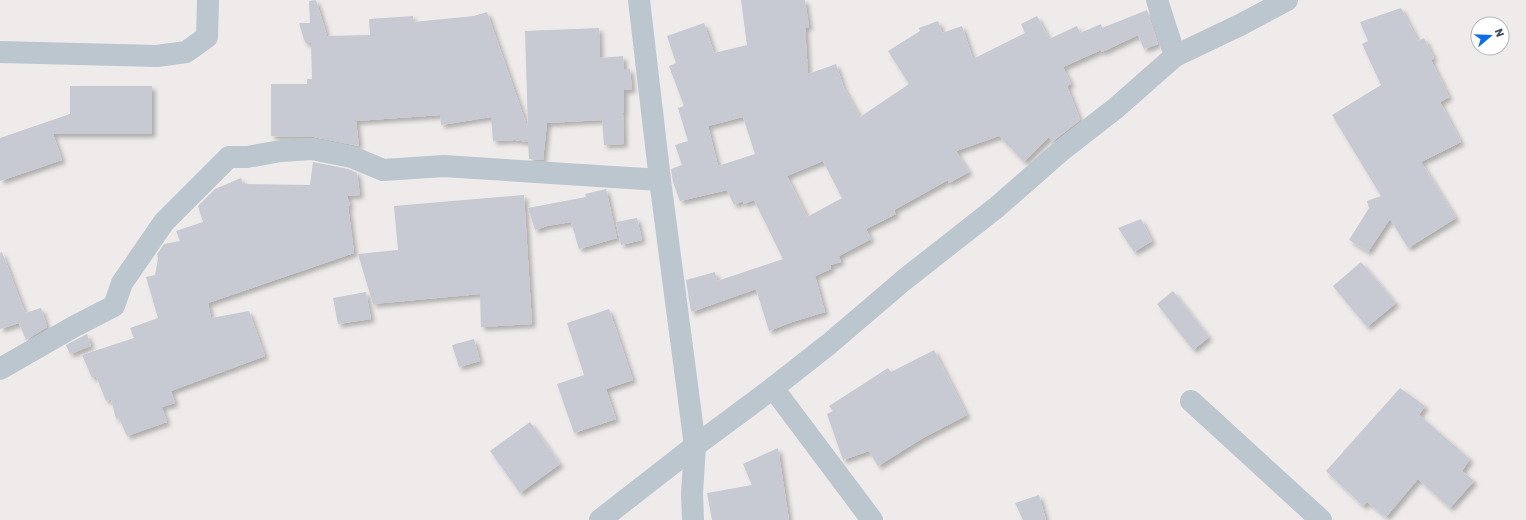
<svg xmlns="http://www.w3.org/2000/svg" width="1526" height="520" font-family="Rubik,sans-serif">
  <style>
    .building { fill: #c7cad2; fill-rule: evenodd; filter: url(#shadow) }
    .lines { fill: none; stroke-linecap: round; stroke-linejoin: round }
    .minor { stroke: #bbc6cf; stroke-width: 22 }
    .tertiary { stroke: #bbc6cf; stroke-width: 22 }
  </style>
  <defs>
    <filter id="shadow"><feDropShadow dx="3.5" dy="3.5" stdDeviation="2" flood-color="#0004"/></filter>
  </defs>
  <rect width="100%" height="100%" fill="#efebeb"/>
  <!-- building -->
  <path class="building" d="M 316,0 L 327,36 L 370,35 L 369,19 L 413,16 L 413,22 L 474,16 L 487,12 L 528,129 L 525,31 L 599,28 L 600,58 L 623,56 L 624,69 L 630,69 L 632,90 L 624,90 L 624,113 L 623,113 L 624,144 L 604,145 L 602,120 L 547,123 L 543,160 L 529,159 L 528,142 L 515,140 L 493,141 L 491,117 L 441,125 L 440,115 L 356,121 L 359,146 L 314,137 L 271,136 L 271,84 L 307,84 L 307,79 L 312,79 L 311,43 L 305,43 L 299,23 L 310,23 L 309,1 Z
    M 741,0 L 805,0 L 809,27 L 805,28 L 808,74 L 836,64 L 844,88 L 860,117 L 909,84 L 888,51 L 920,31 L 919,28 L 938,21 L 942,33 L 962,26 L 973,59 L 1025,33 L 1021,24 L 1037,16 L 1049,39 L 1077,26 L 1080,33 L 1101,24 L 1102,28 L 1147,10 L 1158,44 L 1144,49 L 1138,35 L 1102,52 L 1101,50 L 1063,67 L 1071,84 L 1067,86 L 1080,120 L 1052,142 L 1049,137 L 1024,162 L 999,136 L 956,151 L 969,172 L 949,183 L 948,180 L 894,210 L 896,214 L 866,229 L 871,239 L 839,256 L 841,262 L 830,265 L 831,269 L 815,276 L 825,312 L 792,322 L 769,331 L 756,289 L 691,312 L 686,280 L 715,272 L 717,281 L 783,259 L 754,200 L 744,204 L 743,201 L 734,205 L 727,190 L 680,201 L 673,182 L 671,169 L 682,165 L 675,145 L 688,141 L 678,108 L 684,106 L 669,66 L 676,63 L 667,36 L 704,23 L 714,53 L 747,45 ZM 743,117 L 755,154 L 718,166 L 708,126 ZM 823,161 L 842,198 L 807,217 L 787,176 Z
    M 1401,8 L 1418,41 L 1424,38 L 1434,58 L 1431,60 L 1449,97 L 1440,102 L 1461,142 L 1421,162 L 1456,218 L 1408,248 L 1390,219 L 1368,252 L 1349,240 L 1369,208 L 1367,201 L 1381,196 L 1332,115 L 1381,85 L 1362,44 L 1368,41 L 1360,22 Z
    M 70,86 L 152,86 L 152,134 L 53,134 L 62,160 L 0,181 L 0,138 L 70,114 Z
    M 313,162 L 348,169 L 357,173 L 360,195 L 347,196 L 350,205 L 348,206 L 354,253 L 208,303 L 211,318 L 249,311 L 265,356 L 171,391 L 175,403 L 162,407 L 167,422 L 127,436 L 119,418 L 116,419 L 111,399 L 106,401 L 96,376 L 92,378 L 82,355 L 134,338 L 130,328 L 158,318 L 146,277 L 155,275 L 158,259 L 157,254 L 164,244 L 180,241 L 176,231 L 203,222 L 198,206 L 215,189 L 241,178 L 243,184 L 310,185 Z
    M 606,189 L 617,238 L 579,249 L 571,222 L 547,226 L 535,230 L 528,208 L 586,197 L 585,194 Z
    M 524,195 L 532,324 L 481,327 L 480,294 L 373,304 L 358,254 L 398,250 L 394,206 Z
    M 637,218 L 642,240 L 621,245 L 616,222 Z
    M 1141,219 L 1152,241 L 1134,252 L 1118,228 Z
    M 2,252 L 25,313 L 41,308 L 47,327 L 26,340 L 19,323 L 0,329 L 0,253 Z
    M 1361,262 L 1396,303 L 1367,327 L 1333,286 Z
    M 1173,291 L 1209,337 L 1193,350 L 1157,304 Z
    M 366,292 L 371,319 L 338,324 L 333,298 Z
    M 609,309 L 633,380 L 606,389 L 616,419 L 574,433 L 557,384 L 584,375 L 567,323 Z
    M 87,334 L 91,346 L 70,354 L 66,345 Z
    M 474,339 L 480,361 L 459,367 L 452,345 Z
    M 934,350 L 967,415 L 923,438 L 878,466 L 869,451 L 843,460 L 827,414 L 833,411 L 829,406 L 888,368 L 891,372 Z
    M 1400,388 L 1425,406 L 1419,415 L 1470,459 L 1462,471 L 1474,481 L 1450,508 L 1418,479 L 1386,517 L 1367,502 L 1363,506 L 1326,471 Z
    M 530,422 L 560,464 L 520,493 L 490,451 Z
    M 778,448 L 789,520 L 712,520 L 707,493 L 752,485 L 743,464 Z
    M 1039,495 L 1046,520 L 1023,520 L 1015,503 Z"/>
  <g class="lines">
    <!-- minor -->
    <path class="minor" d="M 639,0 L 660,180 L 695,446 L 692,493 L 693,520
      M 1157,0 L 1175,56
      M 0,52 L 157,56 L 186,52 L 207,37 L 208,0
      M 0,369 L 75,326 L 114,306 L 122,283 L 164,222 L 229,157 L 247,157 L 281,151 L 312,149 L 352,157 L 383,170 L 444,166 L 660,180
      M 773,388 L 872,520
      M 1191,401 L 1321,520"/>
    <!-- tertiary -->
    <path class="tertiary" d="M 600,520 L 695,446 L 773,388 L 829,344 L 904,280 L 997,207 L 1062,150 L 1116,108 L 1175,56 L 1240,25 L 1287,0"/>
  </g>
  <!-- north arrow -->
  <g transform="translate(1490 36) rotate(71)"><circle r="19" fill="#ffffff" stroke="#b4b9bd"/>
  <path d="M0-3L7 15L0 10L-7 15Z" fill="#0c6de8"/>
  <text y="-6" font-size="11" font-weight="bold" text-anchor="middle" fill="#434f5a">N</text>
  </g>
</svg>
